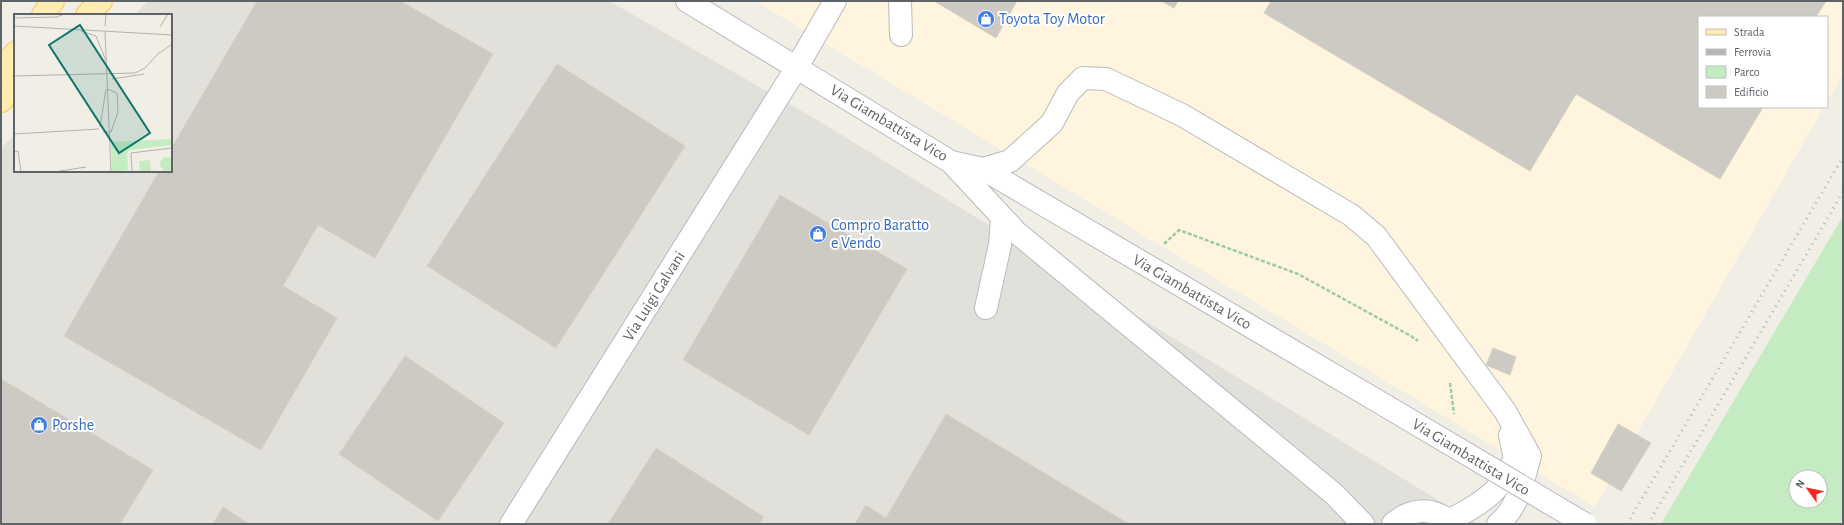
<svg xmlns="http://www.w3.org/2000/svg" width="1844" height="525" font-family="'Alegreya Sans',sans-serif">
  <style>
    .commercial { fill: #fff5de }
    .industrial { fill: #e2e0db }
    .green { fill: #c4ebc1; fill-rule: evenodd }
    .building { fill: #cdc9c3; stroke: #d7d0c4 }
    .lines { fill: none; stroke-linecap: round; stroke-linejoin: round }
    .minor-casing { stroke: #b7babe; stroke-width: 24 }
    .major-casing { stroke: #ffc352; stroke-width: 24 }
    .path { stroke: #99cda4; stroke-width: 2.5; stroke-dasharray: 4 2; stroke-linecap: butt }
    .minor { stroke: #fff; stroke-width: 22 }
    .major { stroke: #ffecae; stroke-width: 22 }
    .rail { stroke: #b5b6b7; stroke-width: 3; stroke-dasharray: 1 5; stroke-linecap: butt }
    .minor-bridge-casing { stroke: #b7babe; stroke-width: 24; stroke-linecap: butt }
    .minor-bridge { stroke: #fff; stroke-width: 22 }
    .labels { text-anchor: middle; dominant-baseline: central; stroke-width: 4; stroke-linejoin: round; paint-order: stroke }
    .shop-label { font-size: 16px; fill: #366cbe; stroke: #fff; text-anchor: start }
    .street-label { font-size: 16px; fill: #5e6368; stroke: #fff }
    .inset-road { fill: none; stroke: #b2b2b0; stroke-width: 1 }
    .view { fill: #0f766e; fill-opacity: 0.15; stroke: #0f766e; stroke-width: 2 }
    .inset-edge { fill: none; stroke: #5e6368; stroke-width: 2 }
  </style>
  <rect width="100%" height="100%" fill="#f1eee6"/>
  <!-- commercial -->
  <path class="commercial" d="M 755,1 L 1843,1 L 1843,74 L 1827,102 L 1827,17 L 1699,17 L 1699,107 L 1824,107 L 1595,507 Z"/>
  <!-- industrial -->
  <path class="industrial" d="M 148,1 L 609,1 L 819,121 L 1477,524 L 1,524 L 1,148 L 15,134 L 15,171 L 171,171 L 171,15 L 134,15 Z"/>
  <!-- green -->
  <path class="green" d="M 1843,216 L 1843,524 L 1661,524 ZM 1796,477 L 1820,477 L 1820,501 L 1796,501 Z"/>
  <!-- building -->
  <path class="building" d="M 257,1 L 400,1 L 493,54 L 375,258 L 318,225 L 283,286 L 337,318 L 261,450 L 64,336 L 159,171 L 171,171 L 171,149 Z
    M 934,1 L 1017,1 L 996,38 Z
    M 1161,1 L 1178,1 L 1174,8 Z
    M 1271,1 L 1826,1 L 1816,17 L 1699,17 L 1699,107 L 1763,107 L 1720,179 L 1576,94 L 1530,171 L 1264,13 Z
    M 557,64 L 685,146 L 556,348 L 427,266 Z
    M 780,195 L 907,269 L 809,435 L 683,360 Z
    M 1493,348 L 1516,357 L 1510,375 L 1486,365 Z
    M 405,356 L 504,423 L 438,521 L 339,454 Z
    M 1,379 L 153,470 L 120,524 L 1,524 Z
    M 946,414 L 1129,524 L 855,524 L 866,505 L 886,518 Z
    M 1618,424 L 1651,443 L 1621,491 L 1591,473 Z
    M 656,448 L 764,517 L 759,524 L 608,524 Z
    M 223,507 L 249,524 L 213,524 Z"/>
  <g class="lines">
    <!-- minor casing -->
    <g class="minor-casing">
      <path id="minor" d="M 687,1 L 951,162 L 983,169 L 1386,406
        M 900,1 L 901,35
        M 951,162 L 1016,232 L 1334,494 L 1363,524
        M 983,169 L 1010,161 L 1052,123 L 1068,93 L 1083,78 L 1106,79 L 1182,115 L 1351,215 L 1376,236 L 1505,411 L 1530,456 C 1523,480 1519,507 1498,524
        M 986,308 L 1000,245 L 1002,217
        M 1449,521 C 1464,512 1480,505 1492,493 C 1502,485 1508,470 1515,459 L 1510,435
        M 511,524 L 797,67 L 835,1
        M 1393,524 C 1412,507 1434,507 1453,524"/>
    </g>
    <!-- major casing -->
    <g class="major-casing">
      <path id="major" d="M 43,15 L 53,1
        M 87,15 L 101,1
        M 1,72 L 15,53
        M 1,101 L 15,87"/>
    </g>
    <!-- path -->
    <path class="path" d="M 1164,244 L 1179,230 L 1298,274 L 1411,336 L 1418,341
      M 1450,383 L 1454,414"/>
    <!-- minor -->
    <use href="#minor" class="minor"/>
    <!-- major -->
    <use href="#major" class="major"/>
    <!-- rail -->
    <path class="rail" d="M 1627,524 L 1843,157
      M 1648,524 L 1843,192"/>
    <!-- minor-bridge casing -->
    <g class="minor-bridge-casing">
      <path id="minor-bridge" d="M 1386,406 L 1585,524"/>
    </g>
    <!-- minor-bridge -->
    <use href="#minor-bridge" class="minor-bridge"/>
  </g>
  <!-- icons -->
  <defs>
    <g id="shop-disc" transform="scale(0.9)"><circle r="9.5" fill="#3f7fe0" stroke="#fff"/><path d="M-5-2.5h2.3a2.7 3.5 0 0 1 5.4 0H5L5.5 6h-11ZM-1.5-2.5h3a1.5 2.3 0 0 0-3 0Z" fill="#fff"/></g>
  </defs>
  <g fill-rule="evenodd">
    <use href="#shop-disc" x="986" y="19"/>
    <use href="#shop-disc" x="818" y="234"/>
    <use href="#shop-disc" x="39" y="425"/>
  </g>
  <g class="labels">
    <!-- shop labels -->
    <g class="shop-label">
      <text x="999" y="19">Toyota Toy Motor</text>
      <text x="831" y="225">Compro Baratto<tspan x="831" dy="18">e Vendo</tspan></text>
      <text x="52" y="425">Porshe</text>
    </g>
    <!-- street labels -->
    <g class="street-label">
      <text transform="translate(889 123) rotate(31)">Via Giambattista Vico</text>
      <text transform="translate(1192 292) rotate(30)">Via Giambattista Vico</text>
      <text transform="translate(654 296) rotate(-58)">Via Luigi Galvani</text>
      <text transform="translate(1471 457) rotate(31)">Via Giambattista Vico</text>
    </g>
  </g>
  <!-- overview -->
  <g transform="translate(14 14)">
    <rect width="158" height="158" fill="#f1eee6"/>
    <path d="M 158,125 L 158,131 L 115,136 L 113,140 L 114,156 L 98,158 L 97,128 ZM146 150a7 7 0 1 1 14 0a7 7 0 1 1-14 0ZM 136,146 L 137,158 L 126,158 L 125,147 Z" fill="#c4ebc1"/>
    <path class="inset-road" d="M 0,4 L 43,3 L 50,0M 0,12 L 158,21M 91,12 L 92,0M 146,13 L 154,0M 67,17 L 82,22 L 92,47M 91,18 L 97,158M 0,38 L 0,62M 144,40 L 158,30M 0,62 L 121,59 L 131,54 L 144,40M 98,65 L 130,60M 86,113 L 92,75M 89,118 L 97,118 L 104,98 L 103,79 L 93,75M 0,120 L 85,115M 0,138 L 4,137 L 7,158M 46,157 L 72,153M 118,158 L 117,139 L 158,134"/>
    <path class="view" d="M 66,11 L 136,119 L 105,139 L 35,31 Z"/>
    <rect width="158" height="158" class="inset-edge"/>
  </g>
  <!-- border -->
  <rect width="1844" height="525" fill="none" stroke="#5e6368" stroke-width="4"/>
  <!-- legend -->
  <rect x="1698" y="16" width="130" height="92" fill="#ffffff" stroke="#bfc1c3"/>
  <rect x="1706" y="29" width="20" height="6" fill="#ffecae" stroke="#bfc1c3"/>
  <text x="1734" y="36" font-size="12" fill="#5e6368">Strada</text>
  <rect x="1706" y="49" width="20" height="6" fill="#b5b6b7" stroke="#bfc1c3"/>
  <text x="1734" y="56" font-size="12" fill="#5e6368">Ferrovia</text>
  <rect x="1706" y="66" width="20" height="12" fill="#c4ebc1" stroke="#bfc1c3"/>
  <text x="1734" y="76" font-size="12" fill="#5e6368">Parco</text>
  <rect x="1706" y="86" width="20" height="12" fill="#cdc9c3" stroke="#bfc1c3"/>
  <text x="1734" y="96" font-size="12" fill="#5e6368">Edificio</text>
  <!-- north arrow -->
  <g transform="translate(1808 489) rotate(303)"><circle r="19" fill="#ffffff" stroke="#bfc1c3"/>
  <path d="M0-3L7 15L0 10L-7 15Z" fill="#fa2624"/>
  <text y="-6" font-size="11" font-weight="bold" text-anchor="middle" fill="#5e6368">N</text>
  </g>
</svg>
